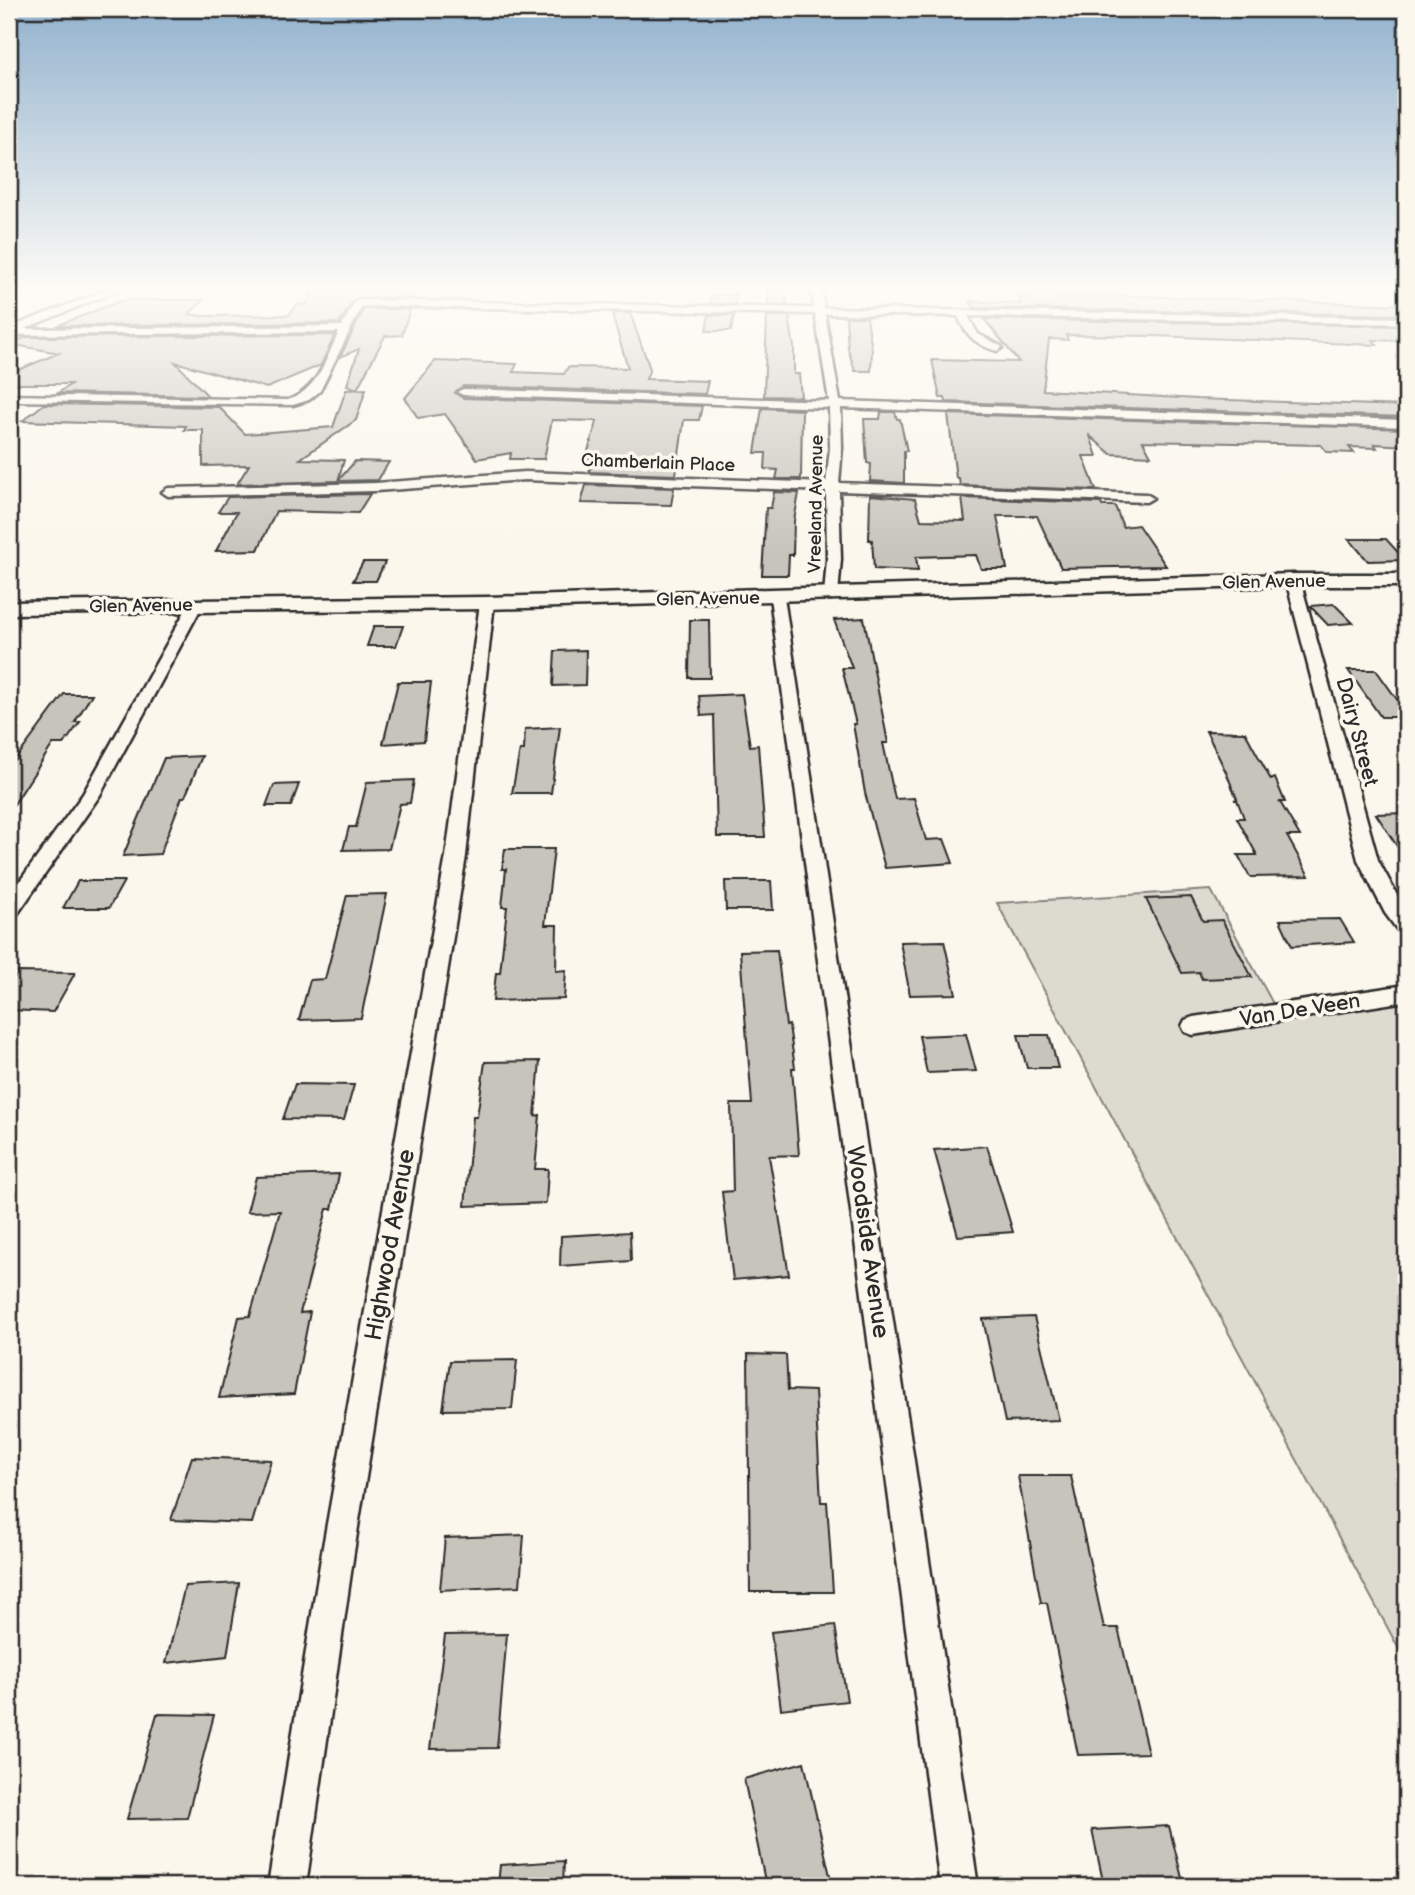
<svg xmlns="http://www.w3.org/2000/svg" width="1415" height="1895" font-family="'Balsamiq Sans',sans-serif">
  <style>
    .green { fill: #dddad0; stroke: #84827e; stroke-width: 2 }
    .building { fill: #c7c4bc; stroke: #2b2b2b; stroke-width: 2 }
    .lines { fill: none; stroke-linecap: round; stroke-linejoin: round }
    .street-casing { stroke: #2b2b2b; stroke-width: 5 }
    .secondary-casing { stroke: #2b2b2b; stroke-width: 5 }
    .street { fill: #fbf7ec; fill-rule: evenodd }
    .secondary { fill: #fbf7ec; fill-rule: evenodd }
    .labels { text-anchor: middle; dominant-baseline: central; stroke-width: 7; stroke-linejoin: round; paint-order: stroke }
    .far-street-label { font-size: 18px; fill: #2b2b2b; stroke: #fbf7ec }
    .street-label { font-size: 21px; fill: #2b2b2b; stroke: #fbf7ec }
    .near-street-label { font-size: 24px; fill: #2b2b2b; stroke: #fbf7ec }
  </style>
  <rect width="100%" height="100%" fill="#fbf7ec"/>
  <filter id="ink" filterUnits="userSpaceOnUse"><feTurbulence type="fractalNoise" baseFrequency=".0143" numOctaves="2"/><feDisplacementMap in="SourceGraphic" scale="14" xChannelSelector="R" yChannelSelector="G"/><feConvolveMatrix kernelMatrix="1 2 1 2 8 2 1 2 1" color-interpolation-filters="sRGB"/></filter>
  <g filter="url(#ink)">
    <!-- green -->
    <path class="green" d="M 1211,890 L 1277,1011 L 1406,993 L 1406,1662 L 997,903 Z"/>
    <!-- building -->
    <path class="building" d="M 349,290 L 417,290 L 414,298 L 358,298 L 352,302 L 340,323 L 56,326 L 123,300 L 204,300 L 189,314 L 202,316 L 289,315 L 297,305 L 306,304 L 313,292 Z
      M 768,290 L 785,290 L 787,305 L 768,305 Z
      M 711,295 L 737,295 L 735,304 L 710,304 Z
      M 1018,295 L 1105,295 L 1406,305 L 1406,315 L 975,308 L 969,301 L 1021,304 Z
      M 364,309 L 410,309 L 402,335 L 385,336 L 357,389 L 347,385 L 359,349 L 340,357 Z
      M 618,313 L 630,313 L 650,369 L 646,379 L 708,381 L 705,394 L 463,386 L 455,393 L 463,398 L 702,406 L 699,420 L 684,420 L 676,475 L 589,472 L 593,458 L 586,458 L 597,421 L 552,420 L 544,459 L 510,459 L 511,453 L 477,459 L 445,414 L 418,418 L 405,398 L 435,361 L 517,364 L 513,372 L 564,374 L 568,367 L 628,368 L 612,315 Z
      M 709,315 L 734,315 L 731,331 L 706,331 Z
      M 767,316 L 789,316 L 794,347 L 794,374 L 799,374 L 801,397 L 764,396 Z
      M 846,317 L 867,317 L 872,351 L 871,371 L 855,371 L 848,349 Z
      M 984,319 L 1406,326 L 1406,341 L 1373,340 L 1377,345 L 1154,336 L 1066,335 L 1068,340 L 1049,339 L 1043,390 L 1197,399 L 1406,406 L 1406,417 L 946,402 L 945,398 L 940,398 L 932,360 L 1019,362 Z
      M 335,335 L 321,365 L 267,388 L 175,362 L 208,396 L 58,393 L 71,384 L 9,384 L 9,374 L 59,353 L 9,344 L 27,337 Z
      M 366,389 L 356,420 L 300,459 L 344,460 L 338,481 L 237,484 L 249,465 L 203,466 L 203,430 L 184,430 L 186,426 L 22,421 L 44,404 L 219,407 L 245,434 L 333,427 L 346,390 Z
      M 762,408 L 802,410 L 801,479 L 776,479 L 778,470 L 765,469 L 766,453 L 755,453 Z
      M 881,412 L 895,412 L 897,419 L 900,419 L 907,451 L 904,451 L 904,483 L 870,481 L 871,464 L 867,463 L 864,419 L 880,419 Z
      M 948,414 L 1406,429 L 1406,446 L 1374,444 L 1377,448 L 1349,447 L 1354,453 L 1327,452 L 1321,445 L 1143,441 L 1151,456 L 1111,454 L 1090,436 L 1097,456 L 1083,456 L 1096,490 L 960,485 L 959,478 L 956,478 Z
      M 355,461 L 389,462 L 378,480 L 338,481 Z
      M 586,485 L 674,488 L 671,505 L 581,503 Z
      M 774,492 L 799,493 L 794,521 L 793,555 L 789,555 L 788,575 L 762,575 L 766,508 L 771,508 Z
      M 370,494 L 358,513 L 276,511 L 258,550 L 216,551 L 237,512 L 218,512 L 228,497 Z
      M 870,495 L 915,499 L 921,520 L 965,521 L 962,498 L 1101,503 L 1102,506 L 1115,506 L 1123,527 L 1138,525 L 1166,566 L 1061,568 L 1037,516 L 997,516 L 1007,569 L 981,569 L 976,555 L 916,557 L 918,571 L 874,569 L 872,540 L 869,540 Z
      M 1349,539 L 1386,539 L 1405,560 L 1368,561 Z
      M 363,562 L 385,562 L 376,581 L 353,581 Z
      M 1334,604 L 1353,623 L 1328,625 L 1310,606 Z
      M 864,618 L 888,743 L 883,743 L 895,799 L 914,798 L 926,840 L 944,839 L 953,863 L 885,868 L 865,793 L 853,724 L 856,724 L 842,668 L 852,668 L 834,620 Z
      M 690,620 L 709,620 L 710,678 L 689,678 Z
      M 374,626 L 403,626 L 396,646 L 367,646 Z
      M 586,650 L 585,685 L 553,686 L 555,651 Z
      M 1348,670 L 1376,670 L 1406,712 L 1406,717 L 1381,717 Z
      M 398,682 L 431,682 L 424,741 L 383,744 Z
      M 64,694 L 92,694 L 75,722 L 80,722 L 64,744 L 53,744 L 9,812 L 9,760 L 15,760 Z
      M 742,694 L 750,746 L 758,745 L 765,837 L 717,837 L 714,715 L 701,716 L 699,696 Z
      M 560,727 L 551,793 L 512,793 L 520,750 L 524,750 L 525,729 Z
      M 1206,731 L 1245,732 L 1271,780 L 1275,778 L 1285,802 L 1280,802 L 1300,836 L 1287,836 L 1309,876 L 1250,877 L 1238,855 L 1257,855 L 1237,818 L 1244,818 L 1237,800 L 1234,800 L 1237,799 L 1226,772 Z
      M 202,756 L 185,797 L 182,797 L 160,854 L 123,856 L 164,758 Z
      M 414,780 L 410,803 L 400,804 L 389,849 L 343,850 L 349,827 L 356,827 L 367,782 Z
      M 299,784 L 291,806 L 266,806 L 274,785 Z
      M 1406,813 L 1406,860 L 1376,814 Z
      M 505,849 L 554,849 L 545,925 L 557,925 L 556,971 L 566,970 L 564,999 L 493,1001 L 496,973 L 500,973 L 507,907 L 502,907 L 506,869 L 502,869 Z
      M 78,881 L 124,881 L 109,908 L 63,908 Z
      M 725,881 L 771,881 L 773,910 L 726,910 Z
      M 387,894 L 361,1018 L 299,1020 L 310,980 L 325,979 L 347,895 Z
      M 1191,897 L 1203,921 L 1222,920 L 1252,977 L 1202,979 L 1199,972 L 1182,973 L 1146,899 Z
      M 1340,919 L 1354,942 L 1292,946 L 1280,920 Z
      M 944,941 L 956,994 L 910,995 L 900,942 Z
      M 777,950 L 786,1026 L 789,1025 L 795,1068 L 792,1068 L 799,1155 L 769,1156 L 789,1275 L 733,1280 L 722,1192 L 733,1191 L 731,1104 L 752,1104 L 740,951 Z
      M 18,972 L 75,973 L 53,1012 L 9,1010 L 9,986 Z
      M 966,1034 L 976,1071 L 927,1073 L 919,1036 Z
      M 1018,1035 L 1049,1035 L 1058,1068 L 1027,1068 Z
      M 540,1061 L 535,1116 L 540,1115 L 535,1169 L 548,1169 L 546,1203 L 465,1206 L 473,1117 L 477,1117 L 485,1062 Z
      M 295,1084 L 354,1085 L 344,1120 L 283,1119 Z
      M 987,1146 L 1013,1232 L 958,1236 L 934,1150 Z
      M 339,1174 L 332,1209 L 327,1209 L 300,1313 L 310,1312 L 294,1394 L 219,1398 L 239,1317 L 250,1316 L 280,1211 L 247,1212 L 256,1177 Z
      M 630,1232 L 631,1261 L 560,1266 L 561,1236 Z
      M 1034,1317 L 1059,1420 L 1005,1422 L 983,1319 Z
      M 748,1354 L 786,1355 L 788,1390 L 815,1391 L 821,1502 L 827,1502 L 833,1592 L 750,1592 Z
      M 517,1360 L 512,1409 L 443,1410 L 450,1361 Z
      M 192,1457 L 271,1460 L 252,1523 L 171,1520 Z
      M 1018,1476 L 1071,1476 L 1104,1628 L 1118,1628 L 1148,1753 L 1078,1755 L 1047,1603 L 1041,1603 Z
      M 524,1535 L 520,1586 L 440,1590 L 445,1538 Z
      M 239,1583 L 227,1656 L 166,1663 L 185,1586 Z
      M 835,1625 L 847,1701 L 781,1709 L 771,1632 Z
      M 507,1634 L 497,1748 L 430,1749 L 445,1635 Z
      M 157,1714 L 214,1715 L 187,1818 L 127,1819 Z
      M 804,1762 L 831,1880 L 813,1886 L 766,1886 L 744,1779 Z
      M 1169,1826 L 1184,1886 L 1104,1886 L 1092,1830 Z
      M 564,1861 L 563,1886 L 498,1886 L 500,1865 Z"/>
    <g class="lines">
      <!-- street casing -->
      <g class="street-casing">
        <path id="street" d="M 106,290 L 119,290 L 24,329 L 342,326 L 354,303 L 359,300 L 814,308 L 811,290 L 821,290 L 824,308 L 1406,318 L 1406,324 L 968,316 L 978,334 L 1001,346 L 1002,348 L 997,351 C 976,345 966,336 958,316 L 825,314 L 840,401 L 1406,420 L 1406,427 L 841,408 L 842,448 L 839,483 L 1146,494 L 1153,498 L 1146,502 L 839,491 L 841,559 L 838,595 L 831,599 L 824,595 L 827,559 L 826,491 L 525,480 L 376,491 L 168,496 L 162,492 L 168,488 L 376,483 L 525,472 L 826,483 L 830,448 L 829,408 L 463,395 L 457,392 L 463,389 L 829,401 L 815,314 L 362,306 L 320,391 L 309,400 L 293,405 L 9,401 L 9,395 L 288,400 C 318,390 326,358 339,332 L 9,335 L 11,327 Z
          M 1293,576 L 1300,580 L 1378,860 L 1406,912 L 1406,934 L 1399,932 L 1385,913 L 1358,860 L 1286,580 Z
          M 777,593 L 784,597 L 978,1886 L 940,1886 L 770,597 Z
          M 487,599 L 494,603 L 466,856 L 354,1552 L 306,1886 L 268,1886 L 322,1552 L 446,856 L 480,603 Z
          M 195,602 L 202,606 L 100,795 L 16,916 L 9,918 L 9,896 L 83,794 L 188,606 Z
          M 1406,985 L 1406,1001 L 1193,1035 L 1185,1032 L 1182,1026 L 1185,1020 L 1193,1017 Z"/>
      </g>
      <!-- secondary casing -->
      <g class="secondary-casing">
        <path id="secondary" d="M 1293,574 L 1406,574 L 1406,586 L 1293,586 L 487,609 L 9,614 L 9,602 L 487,597 Z"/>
      </g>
      <!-- street -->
      <use href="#street" class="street"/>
      <!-- secondary -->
      <use href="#secondary" class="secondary"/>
    </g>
  </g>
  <!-- sky -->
  <linearGradient id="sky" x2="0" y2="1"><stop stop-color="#92b2ce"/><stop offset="0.52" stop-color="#fdfbf6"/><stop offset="1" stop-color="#fdfbf6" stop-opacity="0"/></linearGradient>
  <rect width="1415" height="555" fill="url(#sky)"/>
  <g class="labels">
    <!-- far-street labels -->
    <g class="far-street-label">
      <text transform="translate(658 463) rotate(2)">Chamberlain Place</text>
      <text transform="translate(816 504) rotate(-89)">Vreeland Avenue</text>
      <text transform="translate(1274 582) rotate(-1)">Glen Avenue</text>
      <text transform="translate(708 599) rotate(-1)">Glen Avenue</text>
      <text transform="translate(141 606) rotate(-1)">Glen Avenue</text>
    </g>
    <!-- street labels -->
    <g class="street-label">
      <text transform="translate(1357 732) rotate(75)">Dairy Street</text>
      <text transform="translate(1300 1010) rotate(-9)">Van De Veen</text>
    </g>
    <!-- near-street labels -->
    <g class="near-street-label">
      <text transform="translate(868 1242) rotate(82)">Woodside Avenue</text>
      <text transform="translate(390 1245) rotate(-80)">Highwood Avenue</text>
    </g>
  </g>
  <!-- margin -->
  <rect width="1415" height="1895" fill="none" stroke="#fbf7ec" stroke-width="35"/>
  <rect x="18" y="18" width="1380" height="1860" fill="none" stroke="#2b2b2b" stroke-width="2.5" filter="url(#ink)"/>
</svg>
